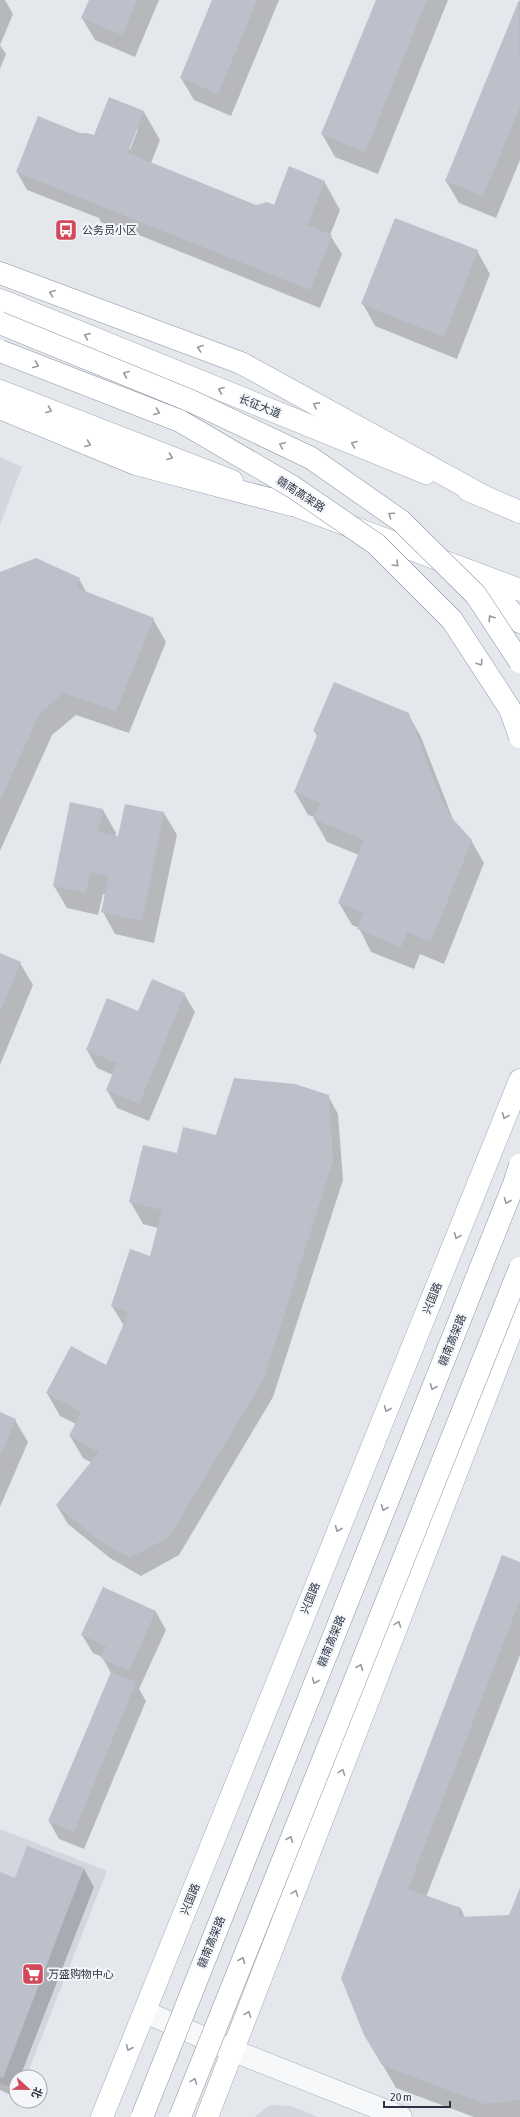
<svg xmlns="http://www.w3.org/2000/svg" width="520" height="2117" font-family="'Asap Condensed','Noto Sans SC',sans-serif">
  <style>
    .built { fill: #d2d6de }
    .shadow { fill: #0003; fill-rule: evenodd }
    .building { fill: #bbc0ca }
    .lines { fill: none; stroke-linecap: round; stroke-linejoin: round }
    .tertiary-casing { stroke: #a9aeb7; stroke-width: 23 }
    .primary-casing { stroke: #a3abb8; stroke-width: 23 }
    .trunk-casing { stroke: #8b94a3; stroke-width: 23 }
    .tertiary { stroke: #f7f8fa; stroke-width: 22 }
    .primary { stroke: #fff; stroke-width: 22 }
    .trunk { stroke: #fff; stroke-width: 22 }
    .trunk-bridge-casing { stroke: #8b94a3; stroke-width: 23; stroke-linecap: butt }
    .trunk-bridge { stroke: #fff; stroke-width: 22 }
    .oneway { stroke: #959aa2 }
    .labels { text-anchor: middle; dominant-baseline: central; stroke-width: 4; stroke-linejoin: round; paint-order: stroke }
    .poi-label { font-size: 11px; fill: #2b3445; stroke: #f4f6f9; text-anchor: start }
    .street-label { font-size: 11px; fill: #2b3445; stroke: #f4f6f9 }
  </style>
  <rect width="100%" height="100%" fill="#e4e7ec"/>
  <!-- built -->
  <path class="built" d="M 0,457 L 22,467 L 0,525 Z
    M 0,1829 L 107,1871 L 26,2077 L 16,2077 L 16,2089 L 0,2083 Z
    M 270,2105 L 291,2106 L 318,2117 L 255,2117 Z"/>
  <!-- shadow -->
  <path class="shadow" d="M 0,0 L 5,0 L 13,14 L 0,45 L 6,54 L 0,69 Z
    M 90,0 L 159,0 L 135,57 L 95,40 L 82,18 Z
    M 213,0 L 279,0 L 231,116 L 194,100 L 181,78 Z
    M 377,0 L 448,0 L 378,174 L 335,157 L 322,134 Z
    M 520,0 L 520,160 L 496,218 L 459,203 L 446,181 Z
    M 110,98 L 144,112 L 160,140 L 151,163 L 256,206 L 267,203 L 275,206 L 324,181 L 340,210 L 330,235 L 342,254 L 320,308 L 119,227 L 112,227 L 101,222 L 99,218 L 27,190 L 17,172 L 80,134 L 94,137 ZM 136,129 L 138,129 L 130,150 L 128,150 Z
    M 477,251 L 490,274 L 457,359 L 375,326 L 363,304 Z
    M 0,573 L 79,579 L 87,593 L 153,619 L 166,642 L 129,733 L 76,715 L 52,735 L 0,851 Z
    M 408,714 L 421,737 L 454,822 L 471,840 L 484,863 L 444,964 L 420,954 L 414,969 L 371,952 L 359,928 L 352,925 L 339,903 L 359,855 L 327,842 L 314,819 L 315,817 L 308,815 L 295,792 L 318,737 L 314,731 Z
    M 71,804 L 103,810 L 116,833 L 115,837 L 119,838 L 164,813 L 177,835 L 154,943 L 115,934 L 103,912 L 106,895 L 103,894 L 98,915 L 67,908 L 54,886 Z
    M 0,954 L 20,963 L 33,985 L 0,1065 Z
    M 184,994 L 195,1012 L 149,1121 L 117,1108 L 107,1090 L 113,1075 L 97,1068 L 87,1050 L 139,1013 Z
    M 328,1096 L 338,1114 L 343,1180 L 273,1397 L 179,1555 L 141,1576 L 110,1558 L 68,1524 L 57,1506 L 92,1463 L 83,1458 L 70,1436 L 76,1424 L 60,1416 L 47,1393 L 106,1367 L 124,1326 L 112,1306 L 151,1258 L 158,1228 L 143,1224 L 130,1201 L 178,1154 L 217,1136 Z
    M 0,1414 L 15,1420 L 28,1442 L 0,1507 Z
    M 520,1563 L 520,1655 L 426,1897 L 461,1909 L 465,1918 L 510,1916 L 520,1890 L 520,2117 L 474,2117 L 396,2088 L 365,2034 L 342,1978 Z
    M 104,1588 L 156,1612 L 166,1630 L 139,1689 L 146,1701 L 84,1849 L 59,1839 L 49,1821 L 111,1673 L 102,1657 L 93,1653 L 82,1635 Z
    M 84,1869 L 94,1887 L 20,2077 L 16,2077 L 16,2089 L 13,2096 L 0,2090 L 0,1873 L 15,1879 Z"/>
  <!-- building -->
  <path class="building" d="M 89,0 L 137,0 L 122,35 L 81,18 Z
    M 212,0 L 257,0 L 218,94 L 180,78 Z
    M 376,0 L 427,0 L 365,152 L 321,134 Z
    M 519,0 L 520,107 L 483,196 L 445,181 Z
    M 109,97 L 144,111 L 128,153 L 256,205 L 267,202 L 274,205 L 289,166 L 325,181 L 307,225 L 332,235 L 310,290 L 16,172 L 38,116 L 80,133 L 87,133 L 94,135 Z
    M 395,218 L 478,250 L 444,337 L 361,304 Z
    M 36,558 L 80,578 L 77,588 L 154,618 L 116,711 L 63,693 L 40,713 L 0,800 L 0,572 Z
    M 334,682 L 409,713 L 436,787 L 450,816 L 472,840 L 431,942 L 407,932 L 401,947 L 357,929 L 364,913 L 338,903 L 364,840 L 313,819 L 320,803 L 294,792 L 318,733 L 313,731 Z
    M 70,802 L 103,809 L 98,832 L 118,836 L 125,804 L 164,812 L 142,921 L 101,912 L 109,876 L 90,872 L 86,893 L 53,886 Z
    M 0,953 L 21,962 L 0,1012 Z
    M 152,979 L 185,993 L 139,1104 L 106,1090 L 117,1063 L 86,1050 L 107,998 L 138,1011 Z
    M 234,1078 L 295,1084 L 329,1095 L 333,1161 L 264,1378 L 169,1537 L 130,1558 L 98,1540 L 56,1505 L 99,1452 L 69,1436 L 81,1412 L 46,1393 L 71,1346 L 106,1365 L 125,1321 L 128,1312 L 111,1306 L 130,1249 L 150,1256 L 162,1210 L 129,1202 L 143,1145 L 177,1153 L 183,1127 L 216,1135 Z
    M 0,1412 L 16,1419 L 0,1456 Z
    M 502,1555 L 520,1562 L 520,1600 L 408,1889 L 461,1908 L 458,1917 L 509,1915 L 520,1888 L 520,2100 L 485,2104 L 382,2065 L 364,2035 L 341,1978 Z
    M 103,1587 L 156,1611 L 129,1671 L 101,1658 L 106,1646 L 81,1635 Z
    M 111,1672 L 136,1682 L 74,1832 L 48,1821 Z
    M 27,1846 L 84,1868 L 3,2078 L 0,2077 L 0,1872 L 15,1878 Z"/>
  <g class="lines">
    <!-- tertiary casing -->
    <g class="tertiary-casing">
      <path id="tertiary" d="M 145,2012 L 234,2051 L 401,2117"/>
    </g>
    <!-- primary casing -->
    <g class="primary-casing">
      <path id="primary" d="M 0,300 L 426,473
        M 0,391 L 232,481
        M 468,490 L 520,512
        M 275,498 L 520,590
        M 478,579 L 488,586 L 520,622
        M 102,2117 L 520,1080
        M 207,2117 L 520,1308"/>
    </g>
    <!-- trunk casing -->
    <g class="trunk-casing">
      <path id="trunk" d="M 0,273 L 241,363 L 485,497
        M 0,408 L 136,464 L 292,505"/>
    </g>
    <!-- tertiary -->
    <use href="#tertiary" class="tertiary"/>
    <!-- primary -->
    <use href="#primary" class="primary"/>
    <!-- trunk -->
    <use href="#trunk" class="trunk"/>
    <!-- trunk-bridge casing -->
    <g class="trunk-bridge-casing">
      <path id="trunk-bridge" d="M 0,323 L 191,401 L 311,458 L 401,521 L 476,595 L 520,662
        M 0,351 L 180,421 L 293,487 L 376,544 L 452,620 L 510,709 L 520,737
        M 142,2117 L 514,1184 L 520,1165
        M 180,2117 L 520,1268"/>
    </g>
    <!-- trunk-bridge -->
    <use href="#trunk-bridge" class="trunk-bridge"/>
  </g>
  <!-- one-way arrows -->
  <defs><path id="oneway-chevron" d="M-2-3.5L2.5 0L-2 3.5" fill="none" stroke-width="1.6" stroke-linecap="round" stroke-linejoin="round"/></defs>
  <g class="oneway">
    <use href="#oneway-chevron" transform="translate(52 293) rotate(-160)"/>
    <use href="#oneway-chevron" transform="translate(87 336) rotate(-158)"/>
    <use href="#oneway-chevron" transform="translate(200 348) rotate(-160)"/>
    <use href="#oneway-chevron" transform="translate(36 365) rotate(21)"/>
    <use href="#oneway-chevron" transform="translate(126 374) rotate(-158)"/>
    <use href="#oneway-chevron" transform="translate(221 390) rotate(-158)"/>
    <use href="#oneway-chevron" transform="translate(316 405) rotate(-151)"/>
    <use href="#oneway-chevron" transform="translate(49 410) rotate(21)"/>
    <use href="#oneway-chevron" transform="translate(157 412) rotate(21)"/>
    <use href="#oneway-chevron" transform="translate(88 444) rotate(22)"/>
    <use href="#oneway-chevron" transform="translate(354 444) rotate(-158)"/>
    <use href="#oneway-chevron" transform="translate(282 445) rotate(-155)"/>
    <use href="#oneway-chevron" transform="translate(170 457) rotate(21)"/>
    <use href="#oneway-chevron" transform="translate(391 515) rotate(-145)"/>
    <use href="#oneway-chevron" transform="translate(396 564) rotate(45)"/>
    <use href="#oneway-chevron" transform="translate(491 618) rotate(-123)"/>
    <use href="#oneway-chevron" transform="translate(480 663) rotate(57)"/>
    <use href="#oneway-chevron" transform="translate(505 1116) rotate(112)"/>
    <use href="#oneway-chevron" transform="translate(507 1201) rotate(112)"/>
    <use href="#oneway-chevron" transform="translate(457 1236) rotate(112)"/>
    <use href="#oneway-chevron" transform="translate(433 1387) rotate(112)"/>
    <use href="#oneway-chevron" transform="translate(387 1409) rotate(112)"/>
    <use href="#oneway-chevron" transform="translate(384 1508) rotate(112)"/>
    <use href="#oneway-chevron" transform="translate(338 1529) rotate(112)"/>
    <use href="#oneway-chevron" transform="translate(398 1624) rotate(-69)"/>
    <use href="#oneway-chevron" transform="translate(360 1667) rotate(-68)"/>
    <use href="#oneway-chevron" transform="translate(315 1681) rotate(112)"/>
    <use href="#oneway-chevron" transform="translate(342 1772) rotate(-69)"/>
    <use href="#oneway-chevron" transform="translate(290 1839) rotate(-68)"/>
    <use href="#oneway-chevron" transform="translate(295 1893) rotate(-69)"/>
    <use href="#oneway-chevron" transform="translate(242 1960) rotate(-68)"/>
    <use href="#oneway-chevron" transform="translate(248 2014) rotate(-69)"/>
    <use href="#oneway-chevron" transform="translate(129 2048) rotate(113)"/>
    <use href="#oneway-chevron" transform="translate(194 2081) rotate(-69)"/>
  </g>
  <!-- icons -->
  <defs>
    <g id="bus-square" transform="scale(1.15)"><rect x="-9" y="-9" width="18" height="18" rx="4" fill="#d1495b" stroke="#f4f6f9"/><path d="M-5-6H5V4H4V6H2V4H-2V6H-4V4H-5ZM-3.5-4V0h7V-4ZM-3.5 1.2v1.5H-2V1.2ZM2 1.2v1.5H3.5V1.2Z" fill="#fff"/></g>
    <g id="supermarket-square" transform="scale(1.15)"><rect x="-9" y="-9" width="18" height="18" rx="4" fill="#d1495b" stroke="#f4f6f9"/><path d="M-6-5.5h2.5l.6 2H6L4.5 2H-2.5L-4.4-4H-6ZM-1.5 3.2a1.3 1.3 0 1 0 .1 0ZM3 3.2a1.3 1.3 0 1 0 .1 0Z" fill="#fff"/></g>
  </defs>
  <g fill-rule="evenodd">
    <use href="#bus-square" x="66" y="230"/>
    <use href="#supermarket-square" x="33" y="1974"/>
  </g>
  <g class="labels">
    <!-- poi labels -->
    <g class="poi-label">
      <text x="82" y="230">公务员小区</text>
      <text x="48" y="1974">万盛购物中心</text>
    </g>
    <!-- street labels -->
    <g class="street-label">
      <text transform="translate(260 406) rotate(22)">长征大道</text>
      <text transform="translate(301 494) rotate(33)">赣南高架路</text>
      <text transform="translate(432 1298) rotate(-68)">兴国路</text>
      <text transform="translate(452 1340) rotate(-68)">赣南高架路</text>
      <text transform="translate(310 1598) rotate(-68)">兴国路</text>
      <text transform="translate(331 1641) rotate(-68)">赣南高架路</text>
      <text transform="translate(190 1899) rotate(-68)">兴国路</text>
      <text transform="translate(211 1942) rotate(-68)">赣南高架路</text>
    </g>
  </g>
  <!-- north arrow -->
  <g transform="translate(28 2089) rotate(112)"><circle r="19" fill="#f4f6f9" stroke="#a4a8b1"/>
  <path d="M0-3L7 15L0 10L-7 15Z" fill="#d1495b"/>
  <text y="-6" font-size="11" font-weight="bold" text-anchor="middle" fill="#2b3445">北</text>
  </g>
  <!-- scale -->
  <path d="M384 2101v6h66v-6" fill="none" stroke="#2b3445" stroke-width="2"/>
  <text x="390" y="2101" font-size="12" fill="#2b3445" stroke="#f4f6f9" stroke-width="3" paint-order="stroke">20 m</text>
</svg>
